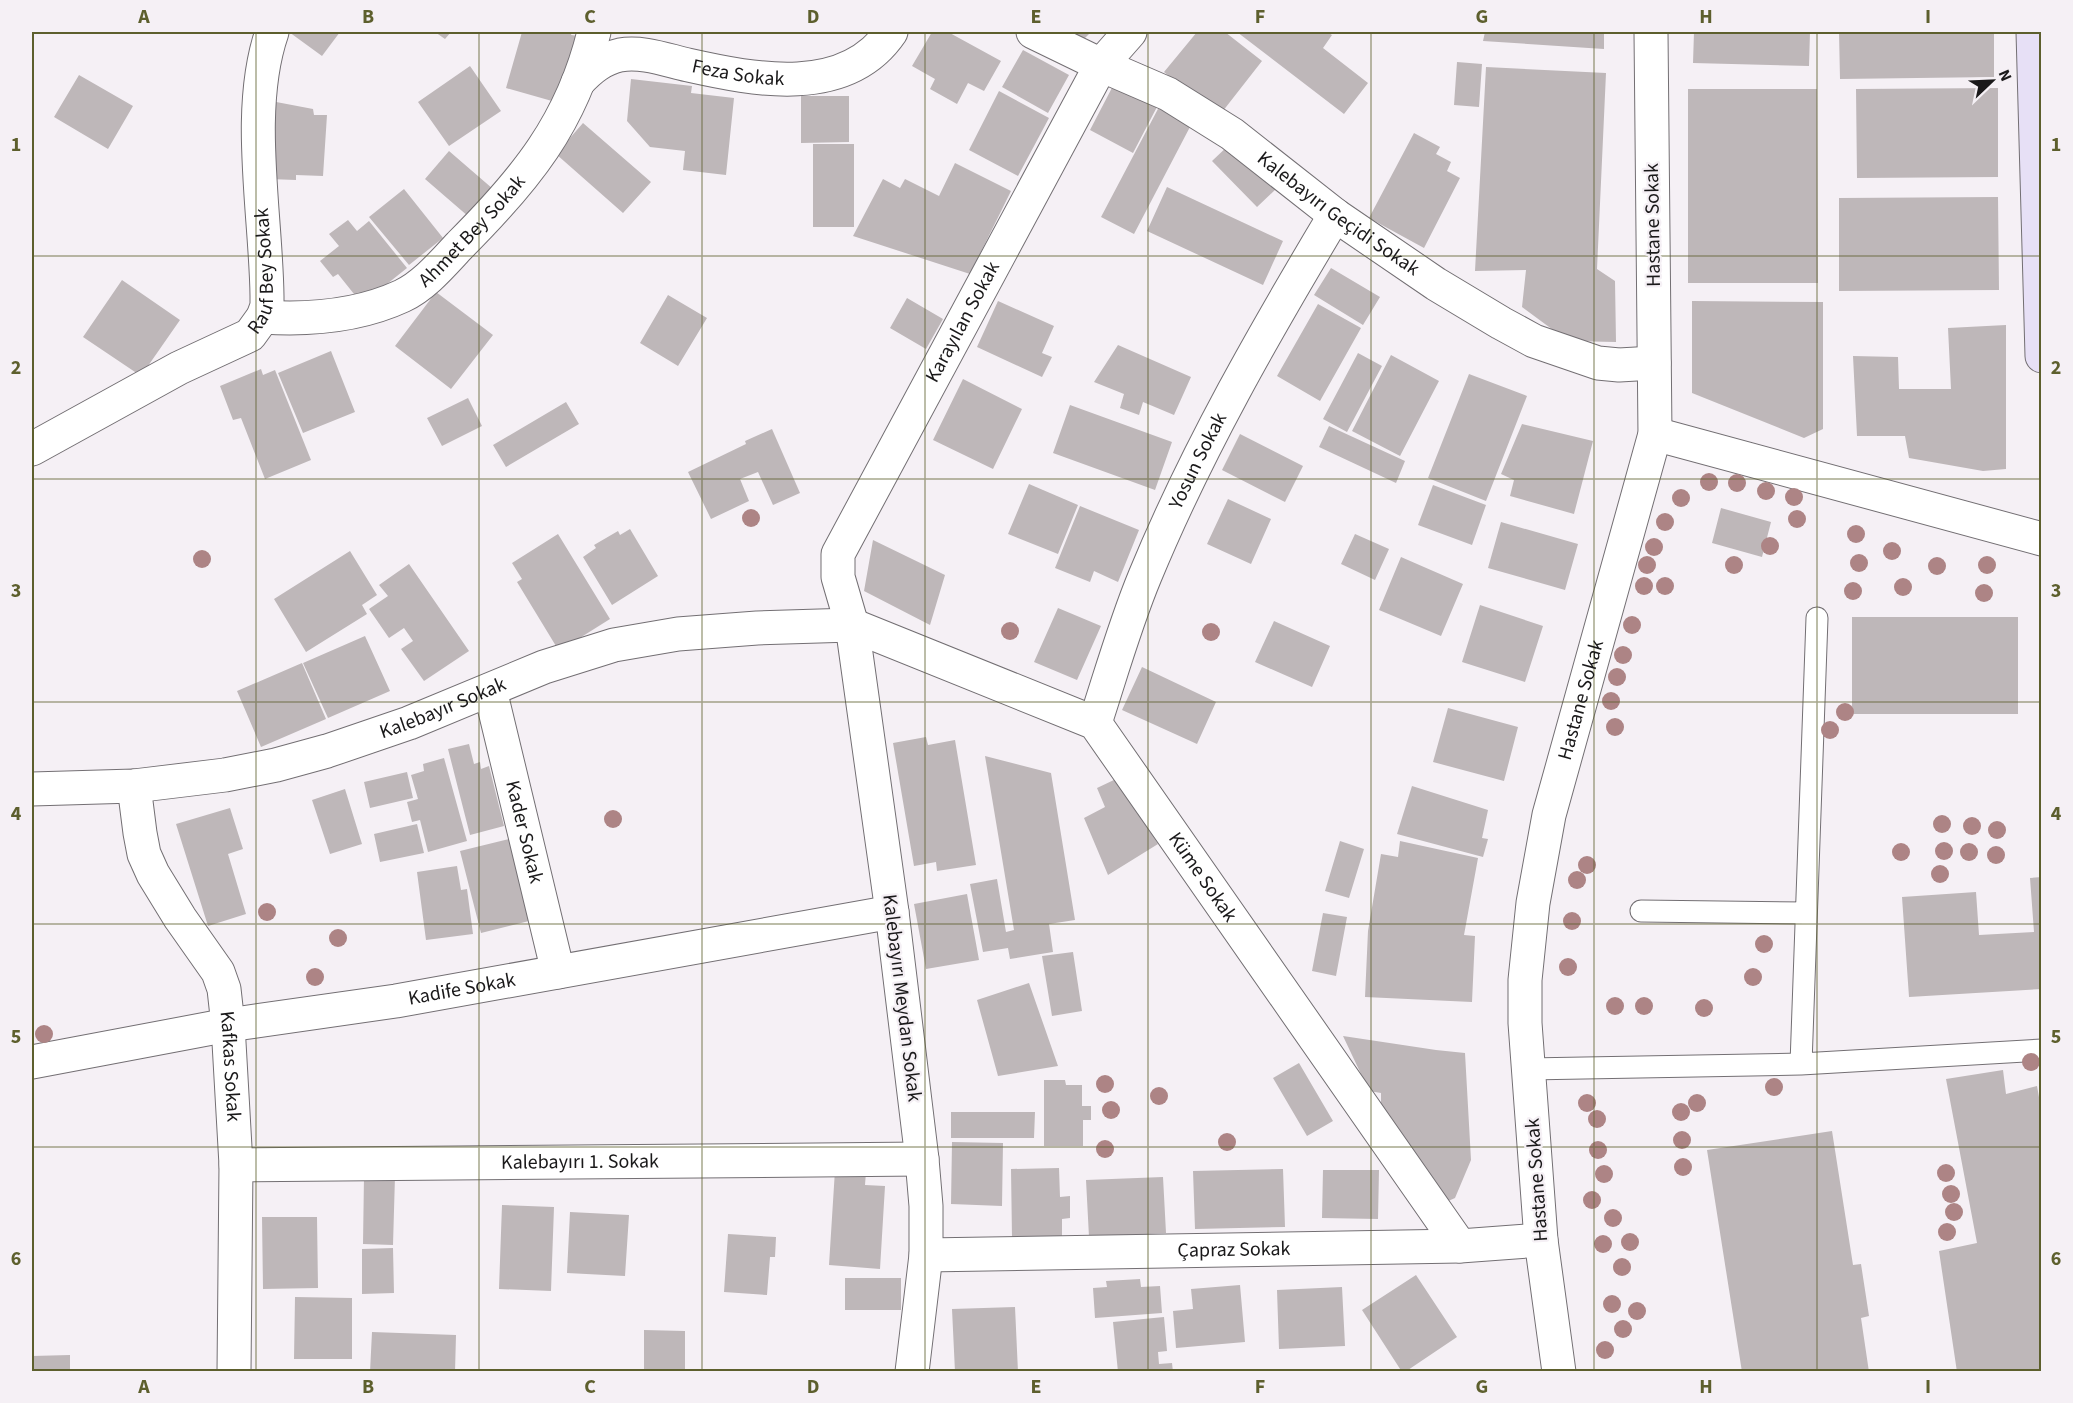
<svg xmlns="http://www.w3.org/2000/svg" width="2073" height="1403" font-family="'Source Sans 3',sans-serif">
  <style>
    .building { fill: #beb7b9 }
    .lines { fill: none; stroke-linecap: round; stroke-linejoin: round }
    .service-casing { stroke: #736f73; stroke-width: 23 }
    .minor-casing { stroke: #736f73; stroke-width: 35 }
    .secondary-casing { stroke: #736f73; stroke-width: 35 }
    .service { stroke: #fff; stroke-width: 21 }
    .minor { stroke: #fff; stroke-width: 33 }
    .secondary { stroke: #e7e0f6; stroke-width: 33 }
    .tree { fill: #ad8485 }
    .grid { fill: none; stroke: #5d5f2d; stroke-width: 1.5; stroke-opacity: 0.55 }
    .labels { text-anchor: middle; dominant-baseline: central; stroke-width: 4.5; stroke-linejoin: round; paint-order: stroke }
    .street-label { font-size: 20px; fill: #1a191a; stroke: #f5f0f5 }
    .neatline { fill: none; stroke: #5d5f2d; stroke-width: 2 }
    .grid-label { font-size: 20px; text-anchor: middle; font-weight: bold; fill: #5d5f2d }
  </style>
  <rect width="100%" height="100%" fill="#f5f0f5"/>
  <!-- building -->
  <path class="building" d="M 289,32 L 340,32 L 322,56 Z
    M 435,32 L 451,32 L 445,39 Z
    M 522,32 L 572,32 L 571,35 L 579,36 L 559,103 L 506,88 Z
    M 932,32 L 948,32 L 1001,61 L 984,91 L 968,83 L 957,104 L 930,89 L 935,79 L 912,66 Z
    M 1066,32 L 1091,32 L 1083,40 Z
    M 1197,32 L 1225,32 L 1262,61 L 1219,116 L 1164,72 Z
    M 1237,32 L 1327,32 L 1332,35 L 1323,48 L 1368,83 L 1344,114 Z
    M 1485,32 L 1604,32 L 1604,49 L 1483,41 Z
    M 1694,32 L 1810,32 L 1809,66 L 1693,63 Z
    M 1839,32 L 1994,32 L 1994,77 L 1840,79 Z
    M 1023,50 L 1069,75 L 1048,113 L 1002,87 Z
    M 1457,62 L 1482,64 L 1479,107 L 1454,105 Z
    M 470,66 L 501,111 L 449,146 L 418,102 Z
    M 1486,67 L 1606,73 L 1597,269 L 1615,281 L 1616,342 L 1568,341 L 1522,307 L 1526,270 L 1475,271 Z
    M 79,75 L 133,106 L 108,149 L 54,117 Z
    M 631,79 L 692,86 L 691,93 L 734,98 L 726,175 L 683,170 L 685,151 L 650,147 L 627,121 Z
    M 1115,82 L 1158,105 L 1133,153 L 1090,130 Z
    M 1998,88 L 1998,177 L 1857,178 L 1856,89 Z
    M 1688,89 L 1817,89 L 1818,283 L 1688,283 Z
    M 999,91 L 1049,118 L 1018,176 L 969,150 Z
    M 801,96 L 849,96 L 849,142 L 801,143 Z
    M 271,101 L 313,109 L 314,115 L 327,115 L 323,176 L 296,175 L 296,180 L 269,179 Z
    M 1159,107 L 1191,125 L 1134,234 L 1101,217 Z
    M 583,123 L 651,182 L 623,213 L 556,154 Z
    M 1414,133 L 1440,147 L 1436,154 L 1451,162 L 1447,171 L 1460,178 L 1424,248 L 1369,218 Z
    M 1231,143 L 1276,189 L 1257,207 L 1212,161 Z
    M 813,144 L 854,144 L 854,227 L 813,227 Z
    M 449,151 L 493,189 L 469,217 L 425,179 Z
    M 955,163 L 1011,191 L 970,274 L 853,236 L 883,179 L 900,188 L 905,179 L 939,196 Z
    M 1167,187 L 1283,241 L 1263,285 L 1147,231 Z
    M 404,189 L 443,238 L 409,265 L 369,217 Z
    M 1998,197 L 1999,290 L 1839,291 L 1839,198 Z
    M 348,220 L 357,231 L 369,221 L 407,268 L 362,304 L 338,274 L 333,277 L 320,261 L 339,246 L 329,234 Z
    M 1331,268 L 1380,297 L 1363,325 L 1314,295 Z
    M 122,280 L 180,320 L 141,376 L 83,337 Z
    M 436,292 L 493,335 L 451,389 L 395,346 Z
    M 668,295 L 707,318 L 678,366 L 640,343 Z
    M 907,298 L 943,319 L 926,349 L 890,328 Z
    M 998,301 L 1054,326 L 1042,353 L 1052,357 L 1042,377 L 977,347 Z
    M 1692,301 L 1823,302 L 1823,429 L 1804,438 L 1692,393 Z
    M 1318,304 L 1361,328 L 1320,401 L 1277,376 Z
    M 2006,325 L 2006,469 L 1983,471 L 1909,458 L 1905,436 L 1857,436 L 1853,356 L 1898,357 L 1899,389 L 1951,389 L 1948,328 Z
    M 1118,345 L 1191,377 L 1174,415 L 1143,402 L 1139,415 L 1120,408 L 1124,394 L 1094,382 Z
    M 331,351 L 355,412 L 303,433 L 278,373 Z
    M 1358,353 L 1382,366 L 1347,432 L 1323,419 Z
    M 1391,355 L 1439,381 L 1400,456 L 1352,431 Z
    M 261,369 L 263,375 L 275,370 L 311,460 L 265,479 L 241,418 L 233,420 L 220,386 Z
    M 1469,374 L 1527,396 L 1486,501 L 1428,478 Z
    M 963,379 L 1022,409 L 993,469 L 933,440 Z
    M 468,398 L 482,426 L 442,446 L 427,418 Z
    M 566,402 L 579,424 L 506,467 L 493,445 Z
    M 1070,405 L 1172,442 L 1155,490 L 1053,453 Z
    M 1522,424 L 1593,441 L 1574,514 L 1510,496 L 1514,480 L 1501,474 Z
    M 1329,426 L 1405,461 L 1396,483 L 1319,447 Z
    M 772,429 L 800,493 L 773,505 L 758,472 L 740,479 L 749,501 L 711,519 L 688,472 L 746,444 L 745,441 Z
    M 1240,434 L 1303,466 L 1285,502 L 1222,470 Z
    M 1029,484 L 1078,505 L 1058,554 L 1008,534 Z
    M 1433,485 L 1486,505 L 1472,545 L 1418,525 Z
    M 1228,499 L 1271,519 L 1251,564 L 1207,544 Z
    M 1080,506 L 1139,530 L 1118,582 L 1094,571 L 1090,582 L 1055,568 Z
    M 1721,508 L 1771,522 L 1762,557 L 1712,543 Z
    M 1501,522 L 1578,544 L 1565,590 L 1488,568 Z
    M 630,529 L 658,576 L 612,605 L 583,557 L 596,548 L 594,545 L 618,531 L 620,535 Z
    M 558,534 L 610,619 L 559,651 L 517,582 L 522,579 L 512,563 Z
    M 1355,534 L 1389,549 L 1375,580 L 1341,564 Z
    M 873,540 L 945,575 L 930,625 L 864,591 Z
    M 350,551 L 377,595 L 362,605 L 367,614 L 306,652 L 274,599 Z
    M 1401,557 L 1463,584 L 1441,636 L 1379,610 Z
    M 409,564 L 469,651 L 424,681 L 401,649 L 413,641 L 404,628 L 389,638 L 369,609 L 388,596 L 379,585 Z
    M 1480,605 L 1543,626 L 1525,682 L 1462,662 Z
    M 1058,608 L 1101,626 L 1077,680 L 1034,662 Z
    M 1852,617 L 2018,617 L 2018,714 L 1852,714 Z
    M 1274,621 L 1330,646 L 1312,687 L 1255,662 Z
    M 365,636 L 390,691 L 328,718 L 303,663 Z
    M 302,663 L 326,719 L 261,747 L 237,691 Z
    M 1142,667 L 1216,702 L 1197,744 L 1122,710 Z
    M 1448,708 L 1518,727 L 1504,781 L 1433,762 Z
    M 926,737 L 928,745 L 955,740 L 976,865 L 937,871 L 936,862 L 914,866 L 893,743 Z
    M 469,744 L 474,764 L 480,762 L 481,769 L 489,766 L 504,826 L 470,835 L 448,749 Z
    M 985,756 L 1051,773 L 1075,920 L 1049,924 L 1053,952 L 1010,959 L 1008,948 L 983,952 L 970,884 L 997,879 L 1006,932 L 1014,930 Z
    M 444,758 L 467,841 L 428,852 L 420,820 L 412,822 L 407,802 L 418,799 L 411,775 L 424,771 L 423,764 Z
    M 407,772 L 413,798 L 370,808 L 364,782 Z
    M 1116,779 L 1158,844 L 1108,875 L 1084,818 L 1105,807 L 1097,788 Z
    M 1412,786 L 1488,810 L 1482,838 L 1488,839 L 1483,857 L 1397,834 Z
    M 345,789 L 362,844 L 330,854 L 312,800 Z
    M 230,808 L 243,849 L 228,854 L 246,914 L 208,926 L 176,824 Z
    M 417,824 L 424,853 L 380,862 L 374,834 Z
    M 509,839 L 529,921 L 481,933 L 460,851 Z
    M 1340,841 L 1364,849 L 1349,898 L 1325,891 Z
    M 1400,841 L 1478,858 L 1464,935 L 1475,936 L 1472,1002 L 1365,997 L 1368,931 L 1381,854 L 1398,857 Z
    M 457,866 L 461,890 L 467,889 L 473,934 L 426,940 L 417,872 Z
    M 2042,877 L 2042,989 L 1909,997 L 1902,897 L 1976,892 L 1979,935 L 2034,932 L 2030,878 Z
    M 967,894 L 979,960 L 926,969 L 914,904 Z
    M 1323,913 L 1347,917 L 1336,976 L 1312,971 Z
    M 1073,952 L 1082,1011 L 1052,1016 L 1042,956 Z
    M 1029,983 L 1058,1066 L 998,1076 L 977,1000 Z
    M 1343,1036 L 1436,1050 L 1465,1053 L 1471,1160 L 1455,1198 L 1446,1202 L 1381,1111 L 1381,1093 L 1369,1091 Z
    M 1299,1063 L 1333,1121 L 1307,1136 L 1273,1078 Z
    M 2003,1070 L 2006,1094 L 2037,1086 L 2042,1114 L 2042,1372 L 1957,1372 L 1939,1251 L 1977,1243 L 1946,1079 Z
    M 1044,1080 L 1065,1080 L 1066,1085 L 1082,1085 L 1082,1106 L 1091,1106 L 1091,1120 L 1083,1120 L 1083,1146 L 1044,1146 Z
    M 951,1112 L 1035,1112 L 1034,1138 L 951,1138 Z
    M 1832,1131 L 1853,1265 L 1861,1264 L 1869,1316 L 1861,1318 L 1869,1372 L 1742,1372 L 1707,1150 Z
    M 952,1142 L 1003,1143 L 1002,1206 L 951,1204 Z
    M 1059,1168 L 1060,1197 L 1070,1196 L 1070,1218 L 1062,1219 L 1062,1237 L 1012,1238 L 1011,1169 Z
    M 1283,1169 L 1285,1227 L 1195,1229 L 1193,1171 Z
    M 835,1170 L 866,1172 L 865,1185 L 885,1186 L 880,1269 L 829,1265 Z
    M 1323,1170 L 1379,1170 L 1378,1219 L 1322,1218 Z
    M 364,1176 L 395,1176 L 393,1245 L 363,1244 Z
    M 1163,1177 L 1166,1233 L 1089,1237 L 1086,1180 Z
    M 502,1205 L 554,1207 L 551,1291 L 499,1289 Z
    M 570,1212 L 629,1215 L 625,1276 L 567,1273 Z
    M 262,1217 L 317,1217 L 318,1288 L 263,1289 Z
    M 728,1234 L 776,1237 L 775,1257 L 770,1257 L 767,1295 L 724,1292 Z
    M 393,1248 L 394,1293 L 362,1294 L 362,1249 Z
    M 1416,1275 L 1457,1337 L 1405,1372 L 1402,1372 L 1362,1310 Z
    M 845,1278 L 901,1278 L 901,1310 L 845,1310 Z
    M 1140,1279 L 1141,1287 L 1160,1286 L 1162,1313 L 1095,1318 L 1093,1288 L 1107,1287 L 1106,1281 Z
    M 1240,1285 L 1245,1342 L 1176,1348 L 1173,1311 L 1193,1309 L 1191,1289 Z
    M 1342,1287 L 1345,1346 L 1279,1349 L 1277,1290 Z
    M 295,1297 L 352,1298 L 352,1359 L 294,1359 Z
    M 1015,1307 L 1018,1372 L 955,1372 L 952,1309 Z
    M 1164,1317 L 1167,1351 L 1158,1352 L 1159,1364 L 1172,1363 L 1173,1372 L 1118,1372 L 1113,1322 Z
    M 644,1330 L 685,1331 L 685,1372 L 644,1372 Z
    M 372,1332 L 456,1335 L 455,1372 L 370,1372 Z
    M 70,1355 L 70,1372 L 32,1372 L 32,1356 Z"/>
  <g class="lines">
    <!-- service casing -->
    <g class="service-casing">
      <path id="service" d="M 1641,911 L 1806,913
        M 1801,1064 L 1817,618
        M 1528,1069 L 1801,1064 L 2042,1050"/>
    </g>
    <!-- minor casing -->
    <g class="minor-casing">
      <g id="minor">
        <path id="s1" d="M 1033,32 L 1101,65 L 1168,94 L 1232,134 L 1335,215 L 1436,284 L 1501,323 L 1534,341 L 1598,363 L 1619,365 L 1654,363"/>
        <path id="s2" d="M 578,82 C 590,69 602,59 620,55 C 642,51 666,60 688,65 C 755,80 846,98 891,32"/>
        <path id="s3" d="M 263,317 C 310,320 359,316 402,296 C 425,285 443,263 460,245 C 525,180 572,123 594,32"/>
        <path d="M 1655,434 L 2042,539"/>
        <path id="s4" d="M 32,449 L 179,368 L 250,335 L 263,317 L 267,306 L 267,296 C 266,213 245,110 272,32"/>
        <path id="s5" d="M 490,690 L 558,972"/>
        <path id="s6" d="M 1095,723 C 1111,674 1125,624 1145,576 C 1197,450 1265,332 1335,215"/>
        <path id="s7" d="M 134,786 L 140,833 L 144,854 L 153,874 L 180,918 L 218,972 L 224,989 L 228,1025 L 236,1165 L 234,1372"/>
        <path id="s8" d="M 32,789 L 134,786 L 225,775 L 276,765 L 327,751 L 409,723 L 544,667 L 614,645 L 678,634 L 757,628 L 852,625 L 1095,723 L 1460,1246"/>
        <path id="s9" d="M 32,1062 L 228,1025 L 396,1001 L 892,912"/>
        <path id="s10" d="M 236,1165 L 922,1159"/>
        <path id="s11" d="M 926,1255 L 1460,1246 L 1541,1240"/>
        <path id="s12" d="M 912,1372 L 926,1255 L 926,1206 L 922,1159 L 892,912 L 852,625 L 838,577 L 838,554 L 1101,65 L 1130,32"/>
        <path id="s13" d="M 1559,1372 L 1541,1240 L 1525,1023 L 1525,980 L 1533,903 L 1549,815 L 1655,434 L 1651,32"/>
      </g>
    </g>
    <!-- secondary casing -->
    <g class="secondary-casing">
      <path id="secondary" d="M 2033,32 L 2042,356"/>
    </g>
    <!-- service -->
    <use href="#service" class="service"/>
    <!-- minor -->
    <use href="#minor" class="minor"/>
    <!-- secondary -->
    <use href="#secondary" class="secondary"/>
  </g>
  <!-- trees -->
  <g class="tree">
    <circle cx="1709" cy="482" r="9"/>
    <circle cx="1737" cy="483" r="9"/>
    <circle cx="1766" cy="491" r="9"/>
    <circle cx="1794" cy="497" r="9"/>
    <circle cx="1681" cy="498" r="9"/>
    <circle cx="751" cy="518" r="9"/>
    <circle cx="1797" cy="519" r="9"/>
    <circle cx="1665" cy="522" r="9"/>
    <circle cx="1856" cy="534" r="9"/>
    <circle cx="1770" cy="546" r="9"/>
    <circle cx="1654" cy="547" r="9"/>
    <circle cx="1892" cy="551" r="9"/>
    <circle cx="202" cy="559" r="9"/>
    <circle cx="1859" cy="563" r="9"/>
    <circle cx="1647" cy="565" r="9"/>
    <circle cx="1734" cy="565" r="9"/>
    <circle cx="1987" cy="565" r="9"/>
    <circle cx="1937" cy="566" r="9"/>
    <circle cx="1644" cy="586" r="9"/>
    <circle cx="1665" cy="586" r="9"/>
    <circle cx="1903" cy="587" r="9"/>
    <circle cx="1853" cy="591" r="9"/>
    <circle cx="1984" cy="593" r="9"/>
    <circle cx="1632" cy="625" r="9"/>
    <circle cx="1010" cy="631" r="9"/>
    <circle cx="1211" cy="632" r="9"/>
    <circle cx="1623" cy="655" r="9"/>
    <circle cx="1617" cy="677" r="9"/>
    <circle cx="1611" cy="701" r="9"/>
    <circle cx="1845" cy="712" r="9"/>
    <circle cx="1615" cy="727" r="9"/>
    <circle cx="1830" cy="730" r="9"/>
    <circle cx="613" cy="819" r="9"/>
    <circle cx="1942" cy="824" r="9"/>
    <circle cx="1972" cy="826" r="9"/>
    <circle cx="1997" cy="830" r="9"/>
    <circle cx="1944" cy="851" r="9"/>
    <circle cx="1901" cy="852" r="9"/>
    <circle cx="1969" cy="852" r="9"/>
    <circle cx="1996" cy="855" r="9"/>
    <circle cx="1587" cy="865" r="9"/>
    <circle cx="1940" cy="874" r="9"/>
    <circle cx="1577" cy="880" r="9"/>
    <circle cx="267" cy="912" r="9"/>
    <circle cx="1572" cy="921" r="9"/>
    <circle cx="338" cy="938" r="9"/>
    <circle cx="1764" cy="944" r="9"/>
    <circle cx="1568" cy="967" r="9"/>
    <circle cx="315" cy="977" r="9"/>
    <circle cx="1753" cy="977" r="9"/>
    <circle cx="1615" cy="1006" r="9"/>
    <circle cx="1644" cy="1006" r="9"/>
    <circle cx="1704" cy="1008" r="9"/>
    <circle cx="44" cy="1034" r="9"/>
    <circle cx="2031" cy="1062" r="9"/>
    <circle cx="1105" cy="1084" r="9"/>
    <circle cx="1774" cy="1087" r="9"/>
    <circle cx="1159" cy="1096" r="9"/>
    <circle cx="1587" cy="1103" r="9"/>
    <circle cx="1697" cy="1103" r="9"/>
    <circle cx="1111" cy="1110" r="9"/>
    <circle cx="1681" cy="1112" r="9"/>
    <circle cx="1597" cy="1119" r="9"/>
    <circle cx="1682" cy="1140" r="9"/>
    <circle cx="1227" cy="1142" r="9"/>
    <circle cx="1105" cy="1149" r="9"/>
    <circle cx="1598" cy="1150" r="9"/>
    <circle cx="1683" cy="1167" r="9"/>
    <circle cx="1946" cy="1173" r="9"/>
    <circle cx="1604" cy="1174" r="9"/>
    <circle cx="1951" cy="1194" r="9"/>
    <circle cx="1592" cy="1200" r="9"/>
    <circle cx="1954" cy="1212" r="9"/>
    <circle cx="1613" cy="1218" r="9"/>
    <circle cx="1947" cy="1232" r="9"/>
    <circle cx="1630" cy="1242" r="9"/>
    <circle cx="1603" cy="1244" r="9"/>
    <circle cx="1622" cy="1267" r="9"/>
    <circle cx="1612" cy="1304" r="9"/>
    <circle cx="1637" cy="1311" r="9"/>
    <circle cx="1623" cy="1329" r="9"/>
    <circle cx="1605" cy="1350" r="9"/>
  </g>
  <!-- grid -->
  <path class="grid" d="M 256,32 L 256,1372M 479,32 L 479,1372M 702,32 L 702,1372M 925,32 L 925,1372M 1148,32 L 1148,1372M 1371,32 L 1371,1372M 1594,32 L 1594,1372M 1817,32 L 1817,1372M 32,256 L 2042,256M 32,479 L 2042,479M 32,702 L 2042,702M 32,924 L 2042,924M 32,1147 L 2042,1147"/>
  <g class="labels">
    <!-- street labels -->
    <g class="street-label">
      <text stroke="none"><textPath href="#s2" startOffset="171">Feza Sokak</textPath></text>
      <text stroke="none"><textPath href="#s1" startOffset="357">Kalebayırı Geçidi Sokak</textPath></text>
      <text transform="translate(1653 225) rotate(-91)">Hastane Sokak</text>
      <text stroke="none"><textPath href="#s3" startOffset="238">Ahmet Bey Sokak</textPath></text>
      <text stroke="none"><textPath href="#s4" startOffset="314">Rauf Bey Sokak</textPath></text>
      <text stroke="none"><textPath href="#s12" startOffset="1089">Karayılan Sokak</textPath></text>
      <text stroke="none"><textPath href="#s6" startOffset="282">Yosun Sokak</textPath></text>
      <text stroke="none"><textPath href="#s13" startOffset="680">Hastane Sokak</textPath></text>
      <text stroke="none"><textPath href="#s8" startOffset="422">Kalebayır Sokak</textPath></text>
      <text stroke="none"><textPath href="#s5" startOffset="146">Kader Sokak</textPath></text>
      <text stroke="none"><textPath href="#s8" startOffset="1294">Küme Sokak</textPath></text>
      <text stroke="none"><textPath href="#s9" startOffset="436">Kadife Sokak</textPath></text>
      <text transform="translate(902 998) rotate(83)">Kalebayırı Meydan Sokak</text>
      <text stroke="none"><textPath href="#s7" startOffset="304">Kafkas Sokak</textPath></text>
      <text stroke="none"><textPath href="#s10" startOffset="344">Kalebayırı 1. Sokak</textPath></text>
      <text transform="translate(1537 1180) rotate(-94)">Hastane Sokak</text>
      <text stroke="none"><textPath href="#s11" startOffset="308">Çapraz Sokak</textPath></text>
    </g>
  </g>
  <!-- border -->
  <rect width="2073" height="1403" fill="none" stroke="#f5f0f5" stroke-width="66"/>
  <!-- north arrow -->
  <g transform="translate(1992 81) rotate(67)" stroke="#f5f0f5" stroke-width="4.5" paint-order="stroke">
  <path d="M0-4.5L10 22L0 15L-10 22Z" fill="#1a191a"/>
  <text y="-9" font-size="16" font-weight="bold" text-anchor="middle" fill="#1a191a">N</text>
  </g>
  <rect x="33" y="33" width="2007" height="1337" class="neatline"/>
  <g class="grid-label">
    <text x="144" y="23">A</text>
    <text x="368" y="23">B</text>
    <text x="590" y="23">C</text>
    <text x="813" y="23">D</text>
    <text x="1036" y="23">E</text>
    <text x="1260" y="23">F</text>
    <text x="1482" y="23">G</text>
    <text x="1706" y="23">H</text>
    <text x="1928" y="23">I</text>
    <text x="16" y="151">1</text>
    <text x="2056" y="151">1</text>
    <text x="16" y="374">2</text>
    <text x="2056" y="374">2</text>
    <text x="16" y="597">3</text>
    <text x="2056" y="597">3</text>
    <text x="16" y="820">4</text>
    <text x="2056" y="820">4</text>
    <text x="16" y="1043">5</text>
    <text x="2056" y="1043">5</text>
    <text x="16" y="1265">6</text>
    <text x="2056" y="1265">6</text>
    <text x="144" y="1393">A</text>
    <text x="368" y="1393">B</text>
    <text x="590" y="1393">C</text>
    <text x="813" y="1393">D</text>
    <text x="1036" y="1393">E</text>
    <text x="1260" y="1393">F</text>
    <text x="1482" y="1393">G</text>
    <text x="1706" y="1393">H</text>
    <text x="1928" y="1393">I</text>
  </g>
</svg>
